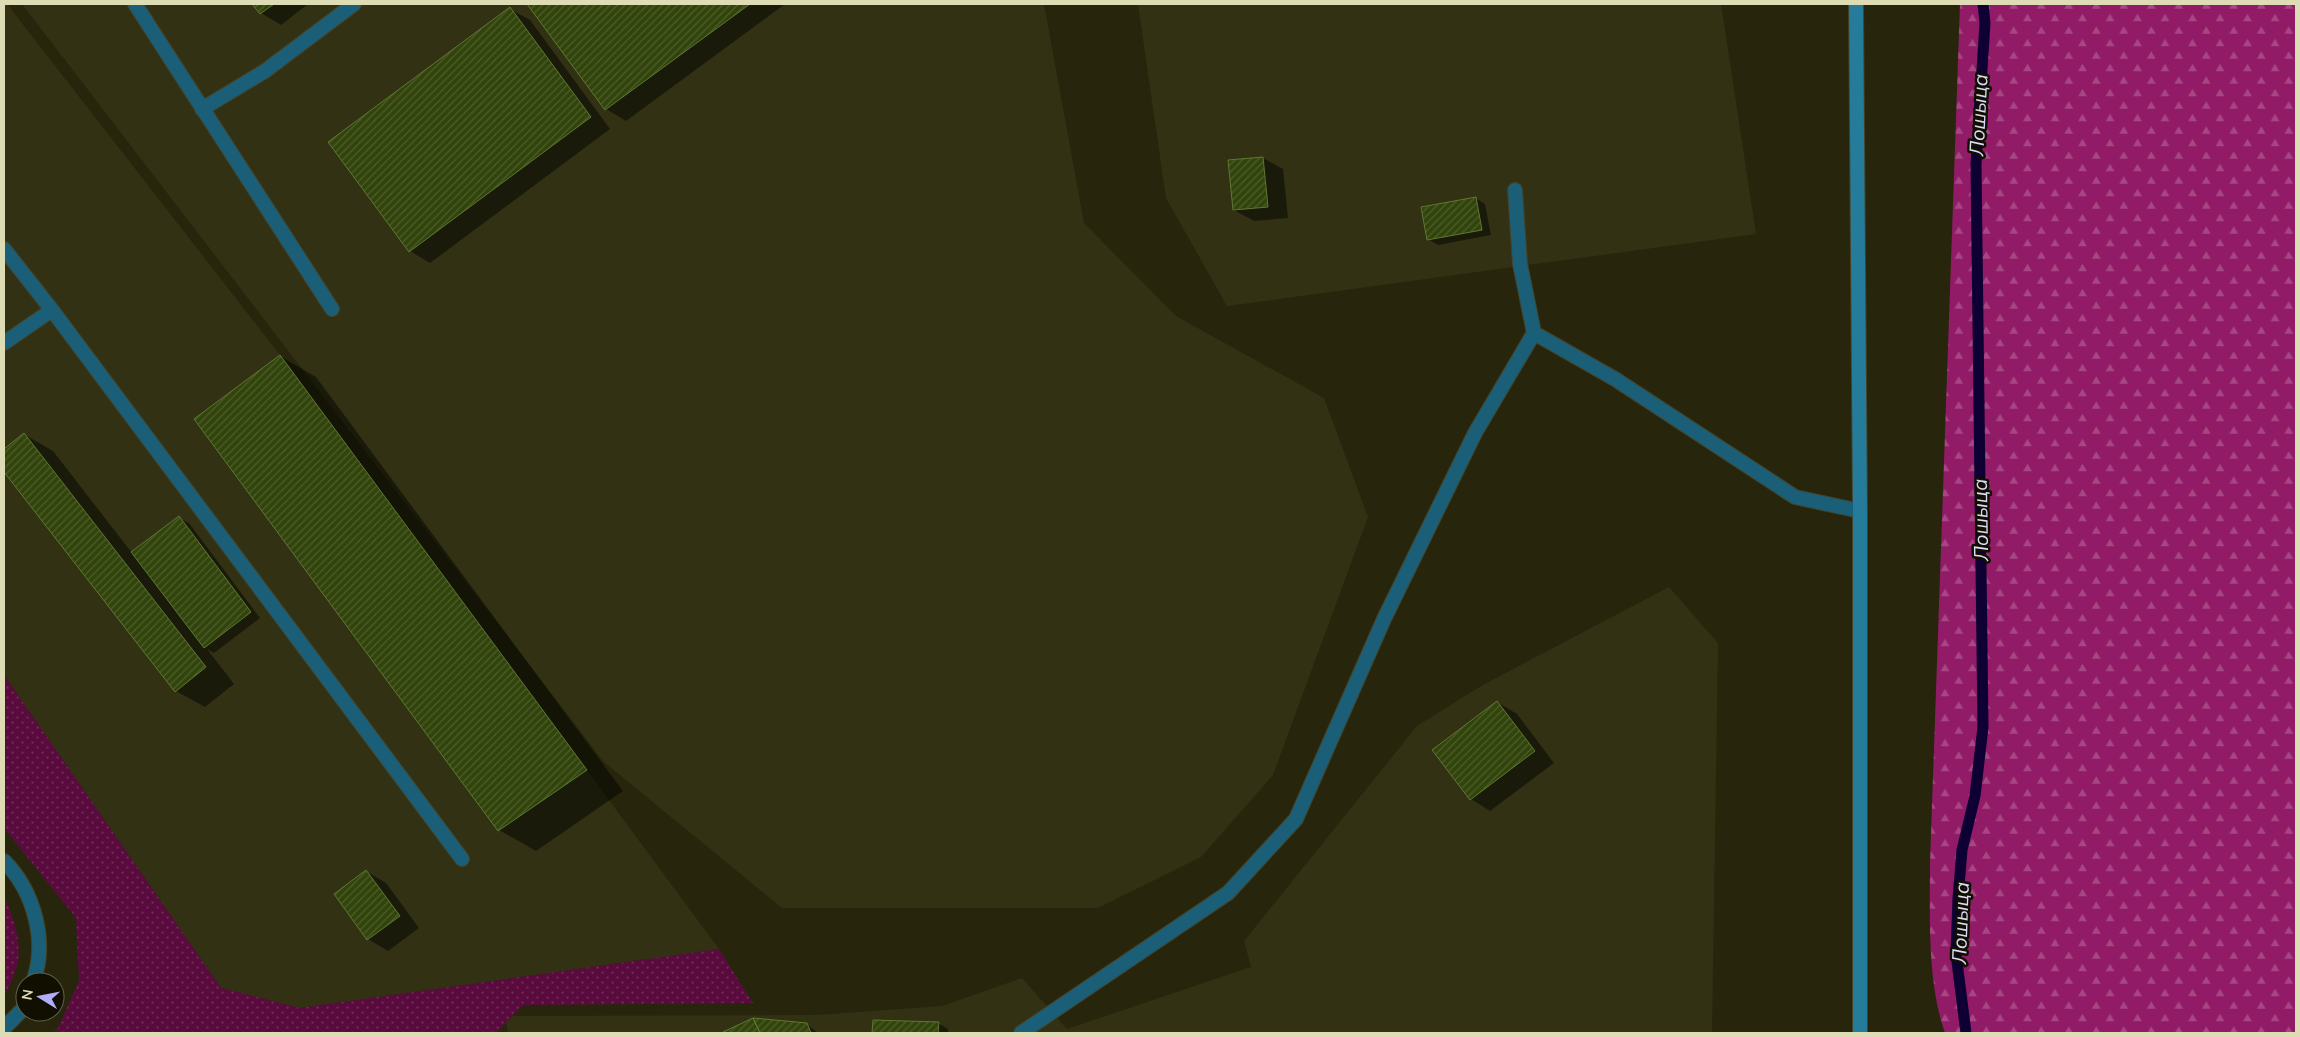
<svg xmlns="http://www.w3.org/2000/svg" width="2300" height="1037" font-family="Mulish,sans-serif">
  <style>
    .built { fill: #323114 }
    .grass { fill: url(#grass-dots) }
    .forest { fill: url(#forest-firs) }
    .shadow { fill: #0007 }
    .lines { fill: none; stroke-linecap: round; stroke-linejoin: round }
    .stream { stroke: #0f0034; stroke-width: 11 }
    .building { fill: url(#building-hatch); stroke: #5e7831 }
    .service-casing { stroke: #444328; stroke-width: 16 }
    .secondary-casing { stroke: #444328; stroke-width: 16 }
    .service { stroke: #1a5e77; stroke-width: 14 }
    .secondary { stroke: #257b9a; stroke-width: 14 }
    .labels { text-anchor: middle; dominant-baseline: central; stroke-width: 5; stroke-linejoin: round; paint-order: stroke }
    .water-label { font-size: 20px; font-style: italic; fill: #dbdaf7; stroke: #110f00 }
  </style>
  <defs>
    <pattern id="grass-dots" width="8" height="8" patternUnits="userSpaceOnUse" patternTransform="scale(1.25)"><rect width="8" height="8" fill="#5a0b3e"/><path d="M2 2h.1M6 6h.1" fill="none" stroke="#712e58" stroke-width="1.8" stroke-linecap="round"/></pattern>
    <pattern id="forest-firs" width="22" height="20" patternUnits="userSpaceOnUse" patternTransform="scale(1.25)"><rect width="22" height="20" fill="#921b68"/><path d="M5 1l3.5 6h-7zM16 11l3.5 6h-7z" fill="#a64682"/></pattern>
    <pattern id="building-hatch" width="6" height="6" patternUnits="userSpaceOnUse" patternTransform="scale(1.25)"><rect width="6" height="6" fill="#31440b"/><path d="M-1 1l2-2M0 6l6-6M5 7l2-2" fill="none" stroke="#4e5e2c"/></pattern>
  </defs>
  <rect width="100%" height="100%" fill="#27260d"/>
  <!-- built -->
  <path class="built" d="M 4,4 L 7,4 L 280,355 L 719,949 L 300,1008 L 221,988 L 4,675 Z
    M 22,4 L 1044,4 L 1084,223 L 1176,316 L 1324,398 L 1368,517 L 1273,775 L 1201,857 L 1098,908 L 782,908 L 604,762 Z
    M 1138,4 L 1721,4 L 1756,234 L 1227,306 L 1166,198 Z
    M 1669,587 L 1718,643 L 1712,1033 L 508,1033 L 505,1016 L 816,1015 L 942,1006 L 1022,978 L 1067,1029 L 1251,967 L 1244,941 L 1417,726 L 1481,686 Z"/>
  <!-- grass -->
  <path class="grass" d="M 4,675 L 221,988 L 300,1008 L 719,949 L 753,1003 L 523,1005 L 496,1033 L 52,1033 L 58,1028 L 79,981 L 76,918 L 4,828 Z
    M 4,896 C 21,935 26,958 4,996 Z"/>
  <!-- forest -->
  <path class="forest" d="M 1960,4 L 2296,4 L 2296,1033 L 1945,1033 C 1927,982 1930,918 1930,863 Z"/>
  <!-- shadow -->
  <path class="shadow" d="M 254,4 L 308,4 L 281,25 L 261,13 Z
    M 529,4 L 785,4 L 626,121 L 606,109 Z
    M 510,9 L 530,20 L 610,129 L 430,263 L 410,251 Z
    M 1263,158 L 1283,169 L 1288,218 L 1254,221 L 1234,210 Z
    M 1475,198 L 1485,204 L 1491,235 L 1438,245 L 1428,239 Z
    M 280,356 L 316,377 L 623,791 L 536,851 L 499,830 Z
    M 25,435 L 53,451 L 132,553 L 179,518 L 189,523 L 260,618 L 214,653 L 207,649 L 234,684 L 205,707 L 176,691 L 4,470 L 4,451 Z
    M 1497,702 L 1517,714 L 1554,763 L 1490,811 L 1471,799 Z
    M 366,871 L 386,883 L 419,928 L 388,951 L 368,939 L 335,894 Z
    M 874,1021 L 938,1023 L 948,1029 L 948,1033 L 874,1033 Z
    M 807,1024 L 818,1033 L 724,1033 Z"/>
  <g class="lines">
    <!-- stream -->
    <path class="stream" d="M 1966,1033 L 1956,954 L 1958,898 L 1962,850 L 1975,796 L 1983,727 L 1976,164 L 1985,23 L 1983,4"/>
  </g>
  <!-- building -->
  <path class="building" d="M 252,4 L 274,4 L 260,14 Z
    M 527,4 L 750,4 L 605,110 Z
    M 510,7 L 591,117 L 409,252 L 328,142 Z
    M 1263,157 L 1268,207 L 1233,210 L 1228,160 Z
    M 1476,197 L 1482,230 L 1427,240 L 1421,207 Z
    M 280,355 L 587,770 L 498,831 L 194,419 Z
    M 24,433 L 206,667 L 175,692 L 4,472 L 4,449 Z
    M 179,516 L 251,612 L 204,648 L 131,552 Z
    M 1497,701 L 1535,751 L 1470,800 L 1432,750 Z
    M 366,870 L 400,916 L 367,940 L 334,894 Z
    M 753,1018 L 807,1023 L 811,1033 L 760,1033 Z
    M 753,1018 L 760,1033 L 723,1033 L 723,1032 Z
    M 873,1020 L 939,1022 L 938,1033 L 872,1033 Z"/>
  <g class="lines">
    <!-- service casing -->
    <g class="service-casing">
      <path id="service" d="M 135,4 L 332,309
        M 202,109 L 265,71 L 354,4
        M 1515,190 L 1520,264 L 1534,333 L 1615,379 L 1795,497 L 1860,511
        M 4,249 L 52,310
        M 4,343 L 52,310 L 462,859
        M 4,861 C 34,891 48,942 33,982
        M 4,1028 L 23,1009 L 25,1003
        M 1021,1033 L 1228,893 L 1296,819 L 1384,619 L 1475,433 L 1534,333"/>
    </g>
    <!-- secondary casing -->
    <g class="secondary-casing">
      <path id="secondary" d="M 1856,4 L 1860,511 L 1860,1033"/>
    </g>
    <!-- service -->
    <use href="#service" class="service"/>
    <!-- secondary -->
    <use href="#secondary" class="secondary"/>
  </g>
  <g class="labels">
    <!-- water labels -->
    <g class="water-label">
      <text transform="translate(1978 115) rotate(-87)">Лошыца</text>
      <text transform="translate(1980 520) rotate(-91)">Лошыца</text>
      <text transform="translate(1960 923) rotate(-88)">Лошыца</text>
    </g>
  </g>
  <!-- border -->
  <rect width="2300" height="1037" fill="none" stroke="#dddcb5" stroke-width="10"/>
  <!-- north arrow -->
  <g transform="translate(40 997) rotate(280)"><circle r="24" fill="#110f00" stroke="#636148"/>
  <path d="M0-4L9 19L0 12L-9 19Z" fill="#b2adf9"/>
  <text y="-8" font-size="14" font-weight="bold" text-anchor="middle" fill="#dddcb5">N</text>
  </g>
</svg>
